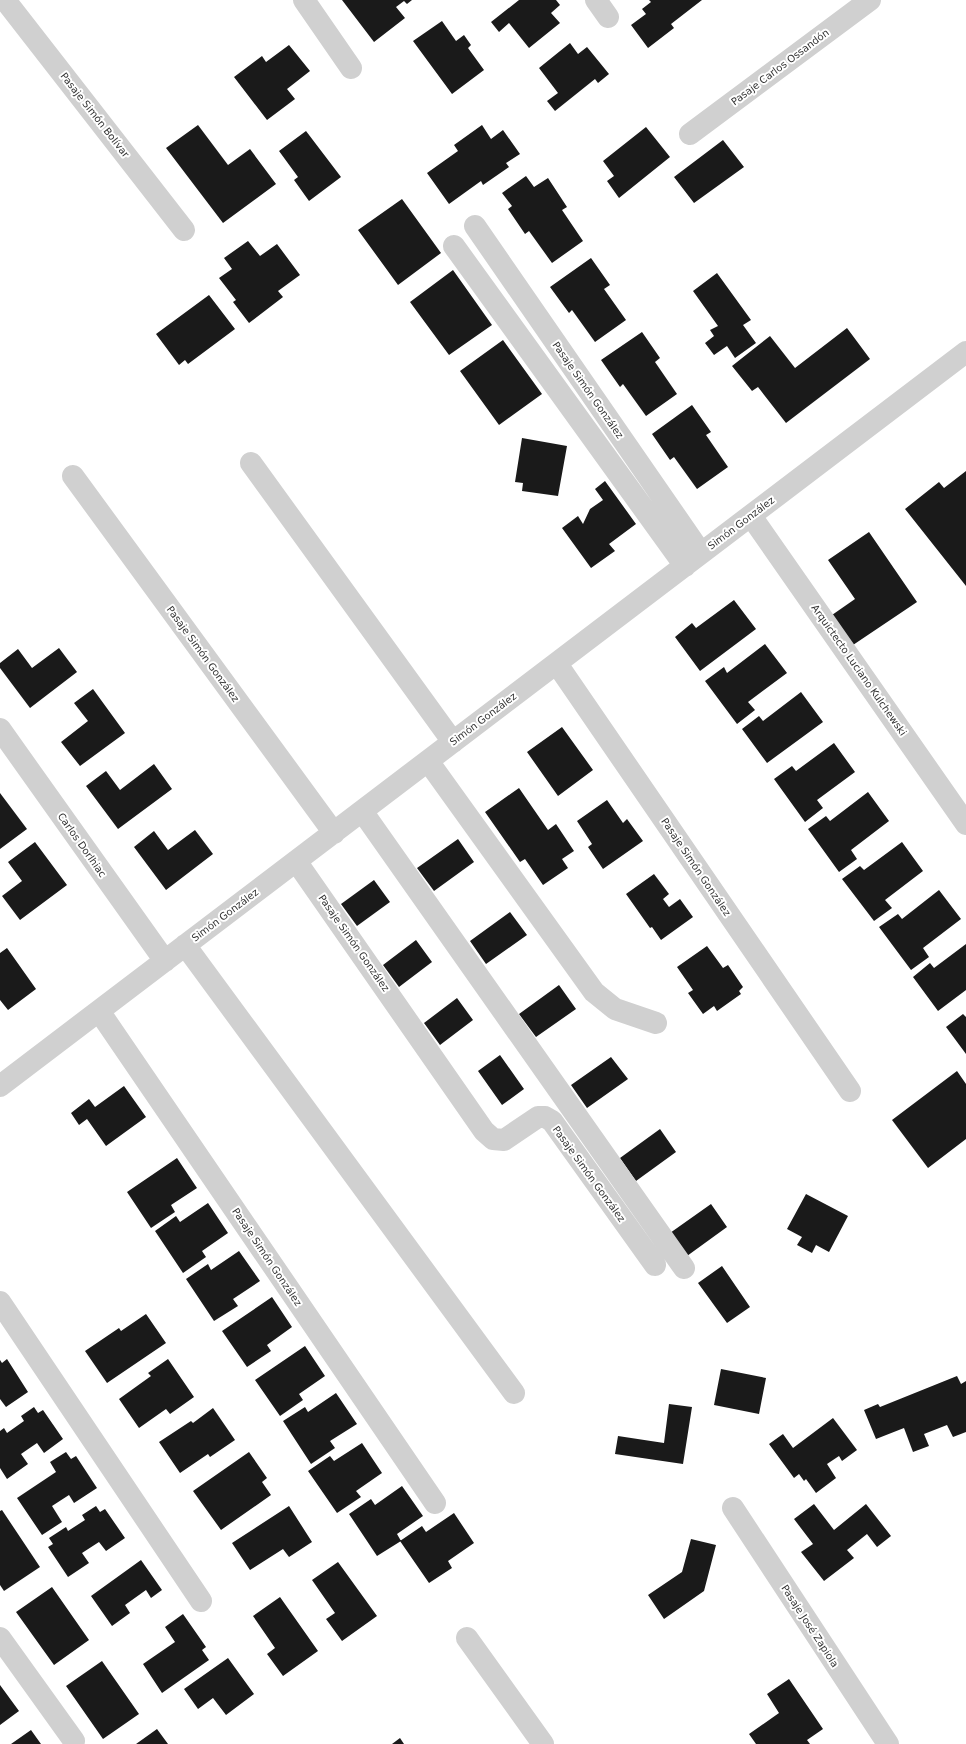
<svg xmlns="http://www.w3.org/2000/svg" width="966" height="1744" font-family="'DejaVu Sans',sans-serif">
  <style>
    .building { fill: #1a1a1a }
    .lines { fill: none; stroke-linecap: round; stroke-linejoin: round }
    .minor { stroke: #d0d0d0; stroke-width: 22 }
    .labels { text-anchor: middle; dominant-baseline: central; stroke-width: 4; stroke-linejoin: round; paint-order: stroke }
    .street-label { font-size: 10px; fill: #333; stroke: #fff }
  </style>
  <rect width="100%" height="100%" fill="#fff"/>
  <!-- building -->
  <path class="building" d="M 342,0 L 412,0 L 407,4 L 404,1 L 396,7 L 405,18 L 374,42 Z
    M 519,0 L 556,0 L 560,5 L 551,13 L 560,23 L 529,48 L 509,23 L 499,32 L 491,22 Z
    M 649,0 L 702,0 L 671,24 L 674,28 L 648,48 L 631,25 L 646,14 L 642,9 L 651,2 Z
    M 442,21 L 456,41 L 464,35 L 471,45 L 468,48 L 484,70 L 452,94 L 413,41 Z
    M 570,43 L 578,54 L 587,47 L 609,74 L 598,83 L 595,79 L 555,111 L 547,101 L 558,93 L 539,68 Z
    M 289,45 L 310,71 L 287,89 L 295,99 L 267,120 L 234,77 L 262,56 L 266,62 Z
    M 198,125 L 228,165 L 250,149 L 276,184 L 223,223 L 166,148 Z
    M 482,125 L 491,139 L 503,130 L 520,154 L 506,163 L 509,167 L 483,185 L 481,181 L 449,204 L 427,173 L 458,151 L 454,145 Z
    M 646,127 L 670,157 L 619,198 L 607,181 L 614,176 L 603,161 Z
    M 306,131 L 341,177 L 309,201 L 294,180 L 298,177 L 279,151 Z
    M 723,140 L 744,167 L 694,203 L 674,177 Z
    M 526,176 L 534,187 L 548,178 L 567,207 L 562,210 L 583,241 L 552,263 L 529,231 L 525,234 L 508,209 L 512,206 L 502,193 Z
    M 402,199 L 441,253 L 398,285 L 358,230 Z
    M 248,241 L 260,256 L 277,244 L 300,275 L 278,291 L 283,297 L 249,323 L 233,302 L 236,300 L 219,278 L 232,269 L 224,258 Z
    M 591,258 L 610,285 L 604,289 L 626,320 L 595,342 L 572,310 L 569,313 L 550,287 Z
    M 453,270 L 492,325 L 449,355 L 410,302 Z
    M 717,273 L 751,320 L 743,325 L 756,343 L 735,358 L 727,346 L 714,355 L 705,343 L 714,336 L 710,330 L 718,326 L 693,291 Z
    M 209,295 L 235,329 L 188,364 L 185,360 L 179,365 L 156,334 Z
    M 847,328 L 870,359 L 786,423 L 758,387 L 752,391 L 732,366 L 770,336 L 795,368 Z
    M 642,332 L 660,358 L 655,362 L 677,394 L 646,416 L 623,384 L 620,387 L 601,360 Z
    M 503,340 L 542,394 L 499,425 L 460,371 Z
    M 692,405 L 711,432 L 706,435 L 728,467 L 697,489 L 674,457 L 670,460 L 652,434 Z
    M 522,438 L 567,446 L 558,496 L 522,491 L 523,483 L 515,482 Z
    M 966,471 L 966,586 L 905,509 L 939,482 L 944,488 Z
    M 605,481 L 636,524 L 609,544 L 615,551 L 591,568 L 562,528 L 578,516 L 583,524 L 590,509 L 603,500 L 595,489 Z
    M 869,532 L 917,602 L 853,645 L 832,615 L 855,599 L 828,560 Z
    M 734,600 L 756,629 L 700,671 L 675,637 L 692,623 L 696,628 Z
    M 765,644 L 787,673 L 748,702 L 755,710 L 737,724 L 705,681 L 724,667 L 727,673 Z
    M 59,648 L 77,672 L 30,708 L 0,668 L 0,663 L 18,649 L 32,668 Z
    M 93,689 L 125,733 L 80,766 L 61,742 L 88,721 L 74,703 Z
    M 801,692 L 823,722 L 767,763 L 742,729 L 759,716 L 763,721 Z
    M 562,727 L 593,770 L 558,796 L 527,752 Z
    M 834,743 L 855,772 L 817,800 L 823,808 L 805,822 L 774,779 L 792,766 L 796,771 Z
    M 154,764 L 172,789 L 118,829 L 86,786 L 106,771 L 120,790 Z
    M 519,788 L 548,830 L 556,824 L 574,851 L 562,859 L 568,868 L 543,885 L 525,859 L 520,862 L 485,812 Z
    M 868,792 L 889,821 L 851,850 L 857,859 L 839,872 L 808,829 L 826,816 L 830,821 Z
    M 0,793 L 27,829 L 0,849 Z
    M 607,800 L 623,823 L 627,819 L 643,841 L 603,869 L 588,847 L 592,844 L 577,821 Z
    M 195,830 L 213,854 L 166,890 L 134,847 L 154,831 L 168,850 Z
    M 458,839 L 474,862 L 434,891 L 417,868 Z
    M 35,842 L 67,885 L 20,920 L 2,896 L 22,881 L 8,862 Z
    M 902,842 L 923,871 L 885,900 L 892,908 L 874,921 L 842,879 L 860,866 L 864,870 Z
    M 654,874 L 669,894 L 663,899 L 669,907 L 680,899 L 693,917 L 661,940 L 652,927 L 650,928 L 626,894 Z
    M 374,880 L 390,902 L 357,926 L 341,904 Z
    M 939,890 L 961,919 L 923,948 L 929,957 L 911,970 L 879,927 L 898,914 L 902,919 Z
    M 510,912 L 527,935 L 486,964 L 470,941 Z
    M 416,940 L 432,962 L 399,987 L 383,965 Z
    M 966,944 L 966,990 L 938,1011 L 913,977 L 930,963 L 934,968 Z
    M 707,946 L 723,968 L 728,965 L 743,987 L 739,991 L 741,994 L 717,1011 L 714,1006 L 703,1014 L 688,993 L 693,990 L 677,967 Z
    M 7,948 L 36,989 L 8,1010 L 0,1000 L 0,953 Z
    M 559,985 L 576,1009 L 536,1037 L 519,1014 Z
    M 457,998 L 473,1020 L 440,1045 L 424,1023 Z
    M 963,1014 L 966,1017 L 966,1054 L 946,1027 Z
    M 500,1055 L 524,1089 L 502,1105 L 478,1071 Z
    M 611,1057 L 628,1079 L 587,1108 L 571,1085 Z
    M 957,1071 L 966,1084 L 966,1139 L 928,1168 L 892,1120 Z
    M 124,1086 L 146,1117 L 106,1146 L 87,1119 L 79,1125 L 71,1113 L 89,1099 L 95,1107 Z
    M 660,1129 L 676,1152 L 636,1181 L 620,1158 Z
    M 177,1158 L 197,1188 L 171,1205 L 175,1212 L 151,1228 L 127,1192 Z
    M 806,1194 L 848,1216 L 829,1252 L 816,1245 L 812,1253 L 797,1245 L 802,1237 L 787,1229 Z
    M 208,1203 L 228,1233 L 202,1251 L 206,1257 L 183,1273 L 155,1231 L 176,1216 L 180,1222 Z
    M 711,1204 L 727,1227 L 687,1256 L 670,1233 Z
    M 239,1251 L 260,1281 L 233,1299 L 238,1306 L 214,1321 L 186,1279 L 208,1264 L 211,1270 Z
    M 722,1266 L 750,1307 L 727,1323 L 698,1283 Z
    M 272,1297 L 292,1327 L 267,1345 L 271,1351 L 247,1367 L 222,1331 Z
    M 146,1314 L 166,1343 L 107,1383 L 85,1351 L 119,1328 L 121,1331 Z
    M 305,1346 L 325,1376 L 299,1394 L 303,1400 L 280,1416 L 255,1380 Z
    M 7,1359 L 28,1392 L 6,1407 L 0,1399 L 0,1360 L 2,1363 Z
    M 168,1359 L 194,1397 L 170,1414 L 166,1409 L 139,1428 L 119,1399 L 151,1376 L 148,1373 Z
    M 721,1369 L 766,1378 L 759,1414 L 714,1405 Z
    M 957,1376 L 961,1384 L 966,1381 L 966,1432 L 953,1437 L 947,1425 L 924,1434 L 929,1446 L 913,1452 L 904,1428 L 876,1439 L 864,1410 L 878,1404 L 880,1407 Z
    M 336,1393 L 357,1424 L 330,1441 L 335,1448 L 311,1464 L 283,1421 L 305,1407 L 308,1412 Z
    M 669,1404 L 692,1407 L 683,1464 L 615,1454 L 618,1436 L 664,1443 Z
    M 34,1407 L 38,1413 L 43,1410 L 63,1439 L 44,1453 L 37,1443 L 21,1454 L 28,1464 L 7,1479 L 0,1468 L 0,1431 L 4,1428 L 7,1433 L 24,1421 L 21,1416 Z
    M 213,1408 L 235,1440 L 210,1457 L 208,1454 L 180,1473 L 159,1442 L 191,1421 L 193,1423 Z
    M 833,1418 L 857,1450 L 842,1461 L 839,1456 L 827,1464 L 836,1478 L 816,1493 L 806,1479 L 804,1481 L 799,1474 L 794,1478 L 769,1444 L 783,1434 L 793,1448 Z
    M 362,1443 L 382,1473 L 356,1491 L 361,1497 L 337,1513 L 308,1471 L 330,1456 L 334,1461 Z
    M 66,1452 L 71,1459 L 76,1456 L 97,1488 L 74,1503 L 69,1495 L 52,1506 L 62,1522 L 42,1535 L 17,1498 L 56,1472 L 50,1462 Z
    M 249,1452 L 267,1478 L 262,1482 L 271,1495 L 221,1530 L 193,1491 Z
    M 402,1486 L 423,1516 L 397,1534 L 401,1541 L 377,1556 L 349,1514 L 371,1499 L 375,1505 Z
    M 814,1504 L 834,1530 L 866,1504 L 891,1536 L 877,1547 L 867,1534 L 847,1550 L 854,1558 L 824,1581 L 801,1552 L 813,1544 L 794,1519 Z
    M 96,1506 L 100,1512 L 105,1509 L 125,1538 L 106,1551 L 99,1542 L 82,1553 L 89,1563 L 68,1577 L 48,1547 L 53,1544 L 49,1538 L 66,1527 L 68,1531 L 85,1520 L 82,1515 Z
    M 289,1506 L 312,1542 L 289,1557 L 283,1549 L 250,1570 L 232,1543 Z
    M 2,1510 L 40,1567 L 4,1591 L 0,1585 L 0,1511 Z
    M 454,1513 L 474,1543 L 448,1561 L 452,1568 L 429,1583 L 400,1541 L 422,1526 L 426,1532 Z
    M 691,1539 L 716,1545 L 704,1591 L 664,1619 L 648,1595 L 682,1572 Z
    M 141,1560 L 162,1590 L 151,1598 L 146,1590 L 125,1605 L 130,1613 L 112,1626 L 91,1596 Z
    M 338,1562 L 377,1616 L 342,1641 L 326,1619 L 335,1613 L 312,1580 Z
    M 52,1587 L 89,1640 L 54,1665 L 16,1612 Z
    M 280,1597 L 318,1651 L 283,1676 L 267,1654 L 275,1648 L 253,1616 Z
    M 183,1614 L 206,1647 L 202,1650 L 209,1660 L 162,1693 L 143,1664 L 175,1642 L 165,1627 Z
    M 228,1658 L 254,1694 L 226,1715 L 213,1698 L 198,1709 L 184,1689 Z
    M 102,1661 L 139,1714 L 103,1739 L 66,1686 Z
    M 789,1679 L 823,1729 L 807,1740 L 810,1744 L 756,1744 L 749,1734 L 779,1713 L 767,1694 Z
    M 0,1685 L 19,1711 L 0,1725 Z
    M 157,1729 L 168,1744 L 136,1744 Z
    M 31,1730 L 41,1744 L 11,1744 Z
    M 400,1738 L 404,1744 L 392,1744 Z"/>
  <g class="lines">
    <!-- minor -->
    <path class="minor" d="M 5,0 L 184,230
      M 304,0 L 351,68
      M 596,0 L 608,17
      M 690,134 L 870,0
      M 475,226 L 701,553
      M 454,246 L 685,566
      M 251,463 L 453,742
      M 73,476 L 334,833
      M 751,516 L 966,824
      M 557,664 L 850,1091
      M 0,729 L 165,961
      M 428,761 L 594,992 L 615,1009 L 656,1023
      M 362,811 L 684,1268
      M 296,861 L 484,1131 L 493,1139 L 504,1140 L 538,1117 L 545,1117 L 552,1121 L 655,1265
      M 185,945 L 514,1393
      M 99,1011 L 435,1503
      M 0,1086 L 966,352
      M 0,1302 L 201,1601
      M 733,1508 L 888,1744
      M 0,1638 L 74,1741
      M 467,1638 L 543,1744"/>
  </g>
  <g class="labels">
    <!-- street labels -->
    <g class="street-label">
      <text transform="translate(780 67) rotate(-37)">Pasaje Carlos Ossandón</text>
      <text transform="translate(95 115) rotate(52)">Pasaje Simón Bolívar</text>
      <text transform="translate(588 390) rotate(55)">Pasaje Simón González</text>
      <text transform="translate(741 523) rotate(-37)">Simón González</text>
      <text transform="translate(203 654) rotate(54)">Pasaje Simón González</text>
      <text transform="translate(859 670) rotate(55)">Arquictecto Luciano Kulchewski</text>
      <text transform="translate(483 719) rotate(-37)">Simón González</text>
      <text transform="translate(82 845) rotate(55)">Carlos Dorlhiac</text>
      <text transform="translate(696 867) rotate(56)">Pasaje Simón González</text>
      <text transform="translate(225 915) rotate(-37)">Simón González</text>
      <text transform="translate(354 943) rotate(55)">Pasaje Simón González</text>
      <text transform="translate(589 1174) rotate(54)">Pasaje Simón González</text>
      <text transform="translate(267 1257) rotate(56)">Pasaje Simón González</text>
      <text transform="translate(810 1626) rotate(57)">Pasaje José Zapiola</text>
    </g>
  </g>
</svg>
